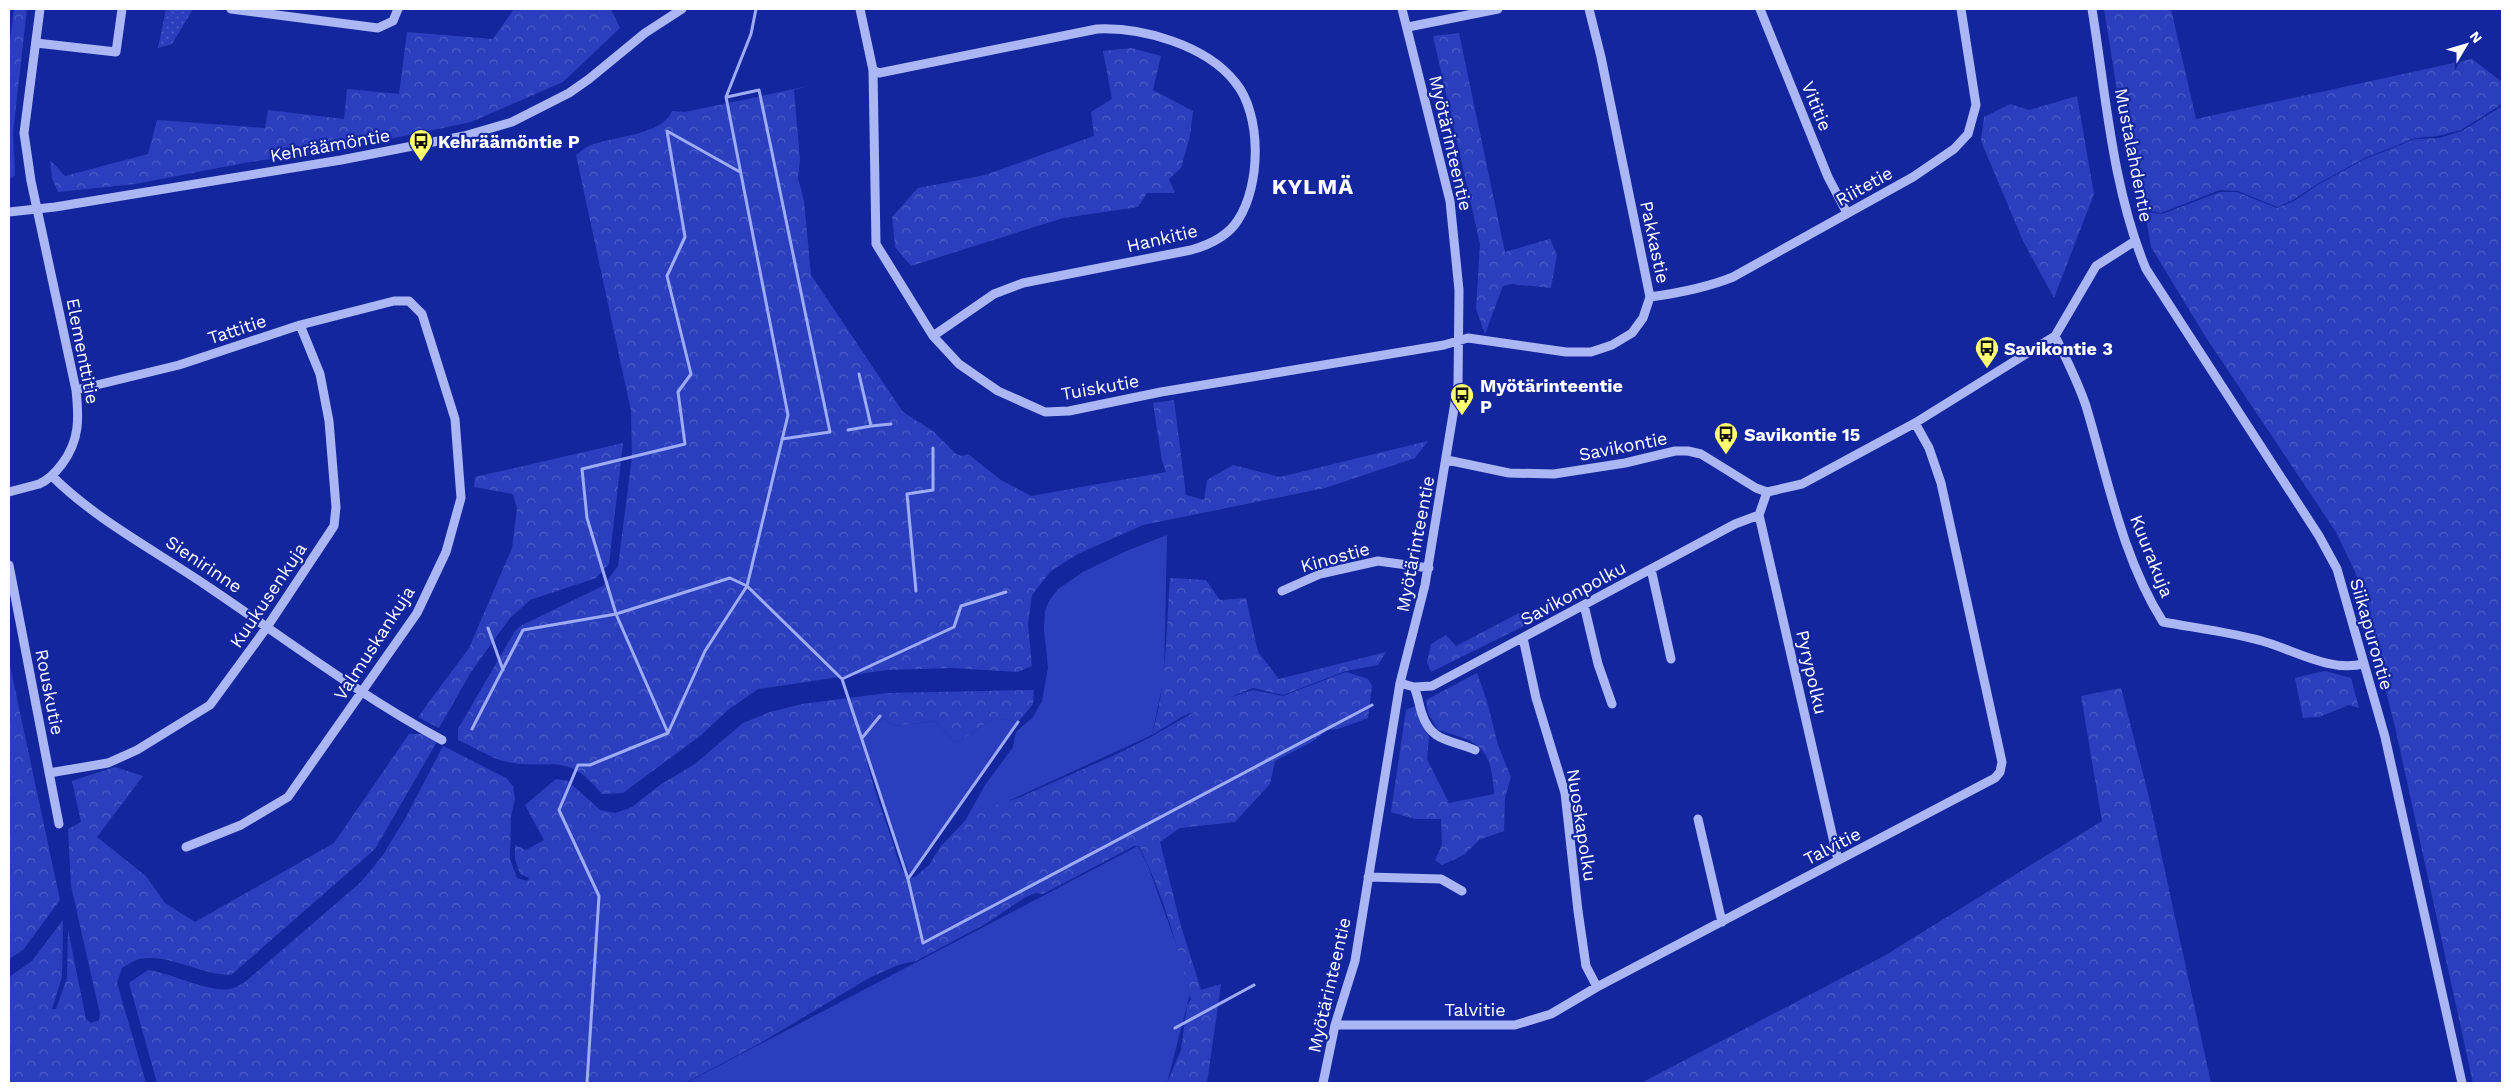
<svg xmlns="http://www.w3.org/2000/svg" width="2511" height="1092" font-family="'Work Sans',sans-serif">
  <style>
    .grass { fill: #2b3fbe }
    .forest { fill: url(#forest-crowns) }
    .park { fill: url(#park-dots) }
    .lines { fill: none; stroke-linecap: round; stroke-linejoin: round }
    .stream { stroke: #9eacf6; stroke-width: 3 }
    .minor { stroke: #abb6f4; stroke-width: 9 }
    .labels { text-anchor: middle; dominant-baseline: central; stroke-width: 4.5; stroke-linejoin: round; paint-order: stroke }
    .street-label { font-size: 18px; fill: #fff; stroke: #14269e }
    .poi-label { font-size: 18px; font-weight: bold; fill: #fff; stroke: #14269e; text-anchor: start }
    .district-label { font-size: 22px; font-weight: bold; letter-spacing: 1px; fill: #fff; stroke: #14269e }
  </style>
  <defs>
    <pattern id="forest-crowns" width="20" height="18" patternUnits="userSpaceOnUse" patternTransform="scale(1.25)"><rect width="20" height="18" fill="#2b3fbe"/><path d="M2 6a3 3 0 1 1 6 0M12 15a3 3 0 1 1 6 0" fill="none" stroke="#4b5cc8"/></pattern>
    <pattern id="park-dots" width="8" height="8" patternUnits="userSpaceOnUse" patternTransform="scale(1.25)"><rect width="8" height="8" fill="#2b3fbe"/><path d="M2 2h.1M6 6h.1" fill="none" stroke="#4b5cc8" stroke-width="1.8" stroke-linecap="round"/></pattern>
  </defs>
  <rect width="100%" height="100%" fill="#14269e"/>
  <!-- grass -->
  <path class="grass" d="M 1167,535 L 1164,677 L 1152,735 L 965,821 L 985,785 L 1013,747 L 1016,732 L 1033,717 L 1042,701 L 1048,668 L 1044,629 L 1045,611 L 1049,601 L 1058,589 L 1083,572 L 1124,552 Z
    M 883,718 L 894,726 L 935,721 L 956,743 L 994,718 L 1018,722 L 910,877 L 862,738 Z
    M 1138,846 L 1148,866 L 1179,952 L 1190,994 L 1167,1083 L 686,1083 Z"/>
  <!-- forest -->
  <path class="forest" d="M 14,9 L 27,9 L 13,133 L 15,175 L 9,180 L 9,49 Z
    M 514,9 L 611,9 L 620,28 L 563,82 L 471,122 L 351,147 L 244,163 L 135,184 L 58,192 L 52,178 L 50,160 L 65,176 L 148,154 L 157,120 L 265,128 L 268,110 L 344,119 L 347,89 L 399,94 L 407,32 L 493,39 Z
    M 2104,9 L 2171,9 L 2196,119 L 2472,59 L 2502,82 L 2502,104 L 2461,130 L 2438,136 L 2415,138 L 2365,158 L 2319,183 L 2293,200 L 2277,207 L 2238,191 L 2220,190 L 2161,213 L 2145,210 L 2126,147 Z
    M 1459,33 L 1505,252 L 1550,239 L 1557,255 L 1551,288 L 1511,284 L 1503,286 L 1485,334 L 1476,309 L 1480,244 L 1433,36 Z
    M 1131,48 L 1161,56 L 1153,90 L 1193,111 L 1190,136 L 1181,168 L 1169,179 L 1175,193 L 1147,193 L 1138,207 L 1063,218 L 911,266 L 895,247 L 892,217 L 918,188 L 985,175 L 1094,136 L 1091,112 L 1112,99 L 1103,51 Z
    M 809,86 L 794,90 L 800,160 L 798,178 L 804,201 L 811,275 L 903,412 L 933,431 L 956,454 L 962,456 L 968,454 L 1001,480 L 1031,496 L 1166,472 L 1162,461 L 1153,403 L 1174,400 L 1186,495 L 1204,500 L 1207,480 L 1233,465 L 1280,477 L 1428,441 L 1415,458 L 1325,488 L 1143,525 L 1078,554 L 1051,571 L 1032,595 L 1028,624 L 1032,666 L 1018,672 L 952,668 L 886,670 L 758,689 L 728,710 L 700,736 L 623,793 L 602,794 C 563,746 549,774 500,760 C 486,755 472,746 458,740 L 458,729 L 515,631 L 522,625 L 603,586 L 618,566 L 632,457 L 631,411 L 576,155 C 580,152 584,148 589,146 C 611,136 662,136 672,111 L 685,112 Z
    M 2077,96 L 2094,194 L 2054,298 L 2023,241 L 1981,141 L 1984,117 L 2010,104 L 2029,110 Z
    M 2502,106 L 2502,1083 L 2473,1083 L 2395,727 L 2356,574 L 2336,532 L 2205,336 L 2151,247 L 2145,212 L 2162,214 L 2220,192 L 2237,192 L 2277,208 L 2294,201 L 2319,184 L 2365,159 L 2415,139 L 2439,138 L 2462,131 Z
    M 623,443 L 609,564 L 596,578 L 530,600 L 510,618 L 471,672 L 439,728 L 418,717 L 469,648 L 512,548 L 517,508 L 513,494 L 474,487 L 475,477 Z
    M 1170,578 L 1206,580 L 1220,600 L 1246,598 L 1258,652 L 1279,679 L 1386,652 L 1378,665 L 1346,671 L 1283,695 L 1253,688 L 1228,698 L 1253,690 L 1283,696 L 1346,672 L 1368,679 L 1372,686 L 1368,718 L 1338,729 L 1328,730 L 1310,743 L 1275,761 L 1270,784 L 1235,822 L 1180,828 L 1160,842 L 1181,926 L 1201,990 L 1221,984 L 1207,1083 L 1167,1083 L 1181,1050 L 1187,1006 L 1191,999 C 1178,947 1163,894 1139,846 L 1134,846 L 1043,894 L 1035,893 L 1024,898 L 987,923 L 916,961 L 898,965 L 869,978 L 764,1041 L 685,1083 L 157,1083 L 129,983 L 148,970 C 174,974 206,992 230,989 C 235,988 240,985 245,982 L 361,882 L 383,855 L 406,817 L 443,746 L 506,778 L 513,786 L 515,799 L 511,816 L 510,859 L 517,878 L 527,881 L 529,878 L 520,874 L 515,859 L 515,845 L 526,850 L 544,840 L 525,805 L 556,779 L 568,781 L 600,810 L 615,813 L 632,807 L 660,785 L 695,764 L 743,723 L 770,712 L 802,704 L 887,693 L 1034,690 L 1033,704 L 1018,722 L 994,718 L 956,743 L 935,721 L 894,726 L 883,718 L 862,738 C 868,773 880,806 892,840 C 896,853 899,868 908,879 L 915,877 L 929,865 L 941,846 L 965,821 L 994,806 L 1018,798 L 1117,754 L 1151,737 L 1196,711 L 1183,716 L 1152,735 C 1167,684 1166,631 1170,578 Z
    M 1519,613 L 1526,625 L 1431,672 L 1427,662 L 1431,644 L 1446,635 L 1456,646 Z
    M 9,661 L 60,900 L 23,950 L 9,959 Z
    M 2325,671 L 2351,678 L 2359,708 L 2349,705 L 2319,717 L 2303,718 L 2295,678 Z
    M 1477,673 L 1487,701 L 1498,745 L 1511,777 L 1505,798 L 1504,831 L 1479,840 L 1464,855 L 1442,865 L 1435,860 L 1442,845 L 1441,819 L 1415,819 L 1391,812 L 1406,710 L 1415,706 L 1429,737 L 1427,759 L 1449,803 L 1494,794 C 1491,747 1481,742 1438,730 L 1428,713 L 1426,700 Z
    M 2121,688 L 2148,793 L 2211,1083 L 1641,1083 L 1884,956 L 2102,821 L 2081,696 Z
    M 409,734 L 424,734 L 438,740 L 375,849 L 231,975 C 200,975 170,953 139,959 C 134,960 128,965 122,968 L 117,983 L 146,1083 L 9,1083 L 9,977 L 32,961 L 63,920 L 62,977 L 52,1009 L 56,1009 L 67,978 L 68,930 L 86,1019 L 91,1023 L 99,1020 L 100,1014 L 71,886 L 68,829 L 81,822 L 72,781 L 115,767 L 143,776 L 97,837 L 146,876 L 165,903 L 195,922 L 334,843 Z"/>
  <!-- park -->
  <path class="park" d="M 166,9 L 193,9 L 172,44 L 158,48 Z"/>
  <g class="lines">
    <!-- stream -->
    <path class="stream" d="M 727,97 L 759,90 L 830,432 L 782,439
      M 859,374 L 871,426 L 891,424
      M 848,430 L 871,426
      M 916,591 L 907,494 L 933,490 L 933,448
      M 488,628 L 503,670
      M 842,679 L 908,879 L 1018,722
      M 472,729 L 523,630 L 616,614 L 730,578 L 747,586 L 842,679 L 954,627 L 961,606 L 1006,592
      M 668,733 L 616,614 L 587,518 L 582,469 L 685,444 L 678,392 L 691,374 L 667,276 L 685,237 L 667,131 L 740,172
      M 862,738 L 880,716
      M 908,879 L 923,943 L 1372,705
      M 1175,1028 L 1254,985
      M 587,1083 L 599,896 L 559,810 L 578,765 L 590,765 L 668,733 L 705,651 L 747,586 L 788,415 L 726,97 L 751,34 L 756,9"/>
    <!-- minor -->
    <path class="minor" d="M 231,9 L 378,28 L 393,21 L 398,9
      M 860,9 L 873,70 L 876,244 L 933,336 L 959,364 L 998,391 L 1045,412 L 1069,411 L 1161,392 L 1444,345 L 1468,338 L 1566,352 L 1591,352 L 1612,345 L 1632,333 L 1643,318 L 1650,297 L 1601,57 L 1589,9
      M 1760,9 L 1828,177 L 1847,213
      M 2092,9 C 2106,95 2112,187 2146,269 L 2319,536 L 2337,569 L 2385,737 L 2462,1083
      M 1408,27 L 1498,9
      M 36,43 L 116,52 L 122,9
      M 873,70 L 879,73 L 1097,29 C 1142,27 1206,45 1235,82 C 1262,114 1261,185 1238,220 C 1228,236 1209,245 1191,250 L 1023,283 L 994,294 L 933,336
      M 9,212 L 55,207 L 341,160 L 464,136 L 512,122 L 569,93 L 589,79 L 645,33 L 682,9
      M 1650,297 C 1679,293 1706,288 1733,277 L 1913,177 L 1954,149 L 1968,134 L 1976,105 L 1961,9
      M 2055,336 C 2066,358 2078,382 2086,406 C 2108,479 2122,557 2163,622 C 2196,628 2230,632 2262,641 C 2294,650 2329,672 2363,664
      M 76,390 L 179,365 L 300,325 L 394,301 L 409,301 L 422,314 L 455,419 L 461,498 L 446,552 L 417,613 L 288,797 L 241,825 L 186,847
      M 1447,460 L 1509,473 L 1554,474 L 1625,463 L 1675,451 L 1688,451 L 1701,454 L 1756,488 L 1767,492 L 1802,484 L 1915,423 L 2055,336 L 2096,266 L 2135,241
      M 52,476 C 97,521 158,552 210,588 C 287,640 361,696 442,740
      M 9,492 C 19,489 29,487 39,484 C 49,480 56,472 62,464 C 80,440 79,418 76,390 L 31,181 L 24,133 L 40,9
      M 1767,492 L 1759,515 L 1838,860
      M 9,565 L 59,824
      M 1651,569 L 1671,659
      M 1282,591 L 1320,574 L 1378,561 L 1429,568
      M 1584,605 L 1598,664 L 1612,704
      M 1523,638 L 1536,698 L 1565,793 L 1578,911 L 1586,966 L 1597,987
      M 1400,683 L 1414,687 L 1432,686 L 1735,524 L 1759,515
      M 1414,687 C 1418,696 1419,705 1422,714 C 1432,743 1450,739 1475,750
      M 49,773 L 108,763 L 137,750 L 210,705 L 267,627 L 334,526 L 336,507 L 329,421 L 320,374 L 300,325
      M 1698,819 L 1722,922
      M 1368,877 L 1441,879 L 1462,891
      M 1335,1025 L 1515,1025 L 1551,1014 L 1597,987 L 1995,778 L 2000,772 L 2002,762 L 1941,483 L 1929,448 L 1915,423
      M 1323,1083 L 1335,1025 L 1355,961 L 1400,683 L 1425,585 L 1458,384 L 1459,290 L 1450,201 L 1402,9"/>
  </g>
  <!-- icons -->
  <defs>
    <g id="bus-pin" transform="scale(1.25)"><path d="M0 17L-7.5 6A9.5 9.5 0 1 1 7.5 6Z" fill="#fcff6e" stroke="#14269e"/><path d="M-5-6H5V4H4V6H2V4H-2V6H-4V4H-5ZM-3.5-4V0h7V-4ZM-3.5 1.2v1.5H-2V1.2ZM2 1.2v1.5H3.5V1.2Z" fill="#111"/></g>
  </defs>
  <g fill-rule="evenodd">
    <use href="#bus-pin" x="421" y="141"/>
    <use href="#bus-pin" x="1987" y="348"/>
    <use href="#bus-pin" x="1462" y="395"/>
    <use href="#bus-pin" x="1726" y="434"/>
  </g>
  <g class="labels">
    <!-- street labels -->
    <g class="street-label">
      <text transform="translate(1817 106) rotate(68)">Vititie</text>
      <text transform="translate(1451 143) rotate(77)">Myötärinteentie</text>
      <text transform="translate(330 145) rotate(-10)">Kehräämöntie</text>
      <text transform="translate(2134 155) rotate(79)">Mustalahdentie</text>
      <text transform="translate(1864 186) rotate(-29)">Riitetie</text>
      <text transform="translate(1162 238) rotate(-13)">Hankitie</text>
      <text transform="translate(1655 242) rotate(78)">Pakkastie</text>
      <text transform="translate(237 329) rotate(-18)">Tattitie</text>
      <text transform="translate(83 351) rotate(79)">Elementtitie</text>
      <text transform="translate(1100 387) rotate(-10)">Tuiskutie</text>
      <text transform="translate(1623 446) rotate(-11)">Savikontie</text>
      <text transform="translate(1415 544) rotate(-79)">Myötärinteentie</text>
      <text transform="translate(2152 556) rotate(68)">Kuurakuja</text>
      <text transform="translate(1335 557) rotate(-15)">Kinostie</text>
      <text transform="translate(204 564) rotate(34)">Sienirinne</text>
      <text transform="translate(1573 593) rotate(-28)">Savikonpolku</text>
      <text transform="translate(268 595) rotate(-56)">Kuukusenkuja</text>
      <text transform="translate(2372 634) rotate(74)">Siikapurontie</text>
      <text transform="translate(374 643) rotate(-57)">Valmuskankuja</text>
      <text transform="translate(1812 672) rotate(77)">Pyrypolku</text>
      <text transform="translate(50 692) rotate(79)">Rouskutie</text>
      <text transform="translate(1582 825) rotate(81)">Nuoskapolku</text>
      <text transform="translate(1832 846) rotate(-27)">Talvitie</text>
      <text transform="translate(1329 985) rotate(-77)">Myötärinteentie</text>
      <text x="1475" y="1009">Talvitie</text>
    </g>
    <!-- poi labels -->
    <g class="poi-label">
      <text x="438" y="141">Kehräämöntie P</text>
      <text x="2004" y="348">Savikontie 3</text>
      <text x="1480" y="385">Myötärinteentie<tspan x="1480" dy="21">P</tspan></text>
      <text x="1744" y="434">Savikontie 15</text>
    </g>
    <!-- district labels -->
    <g class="district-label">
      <text x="1313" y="186">KYLMÄ</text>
    </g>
  </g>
  <!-- border -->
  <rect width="2511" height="1092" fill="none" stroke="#ffffff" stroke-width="20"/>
  <!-- north arrow -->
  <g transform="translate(2466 45) rotate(52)" stroke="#14269e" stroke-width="4" paint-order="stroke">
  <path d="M0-4L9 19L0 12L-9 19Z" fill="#ffffff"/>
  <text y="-8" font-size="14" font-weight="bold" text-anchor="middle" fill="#ffffff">N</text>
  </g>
</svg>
